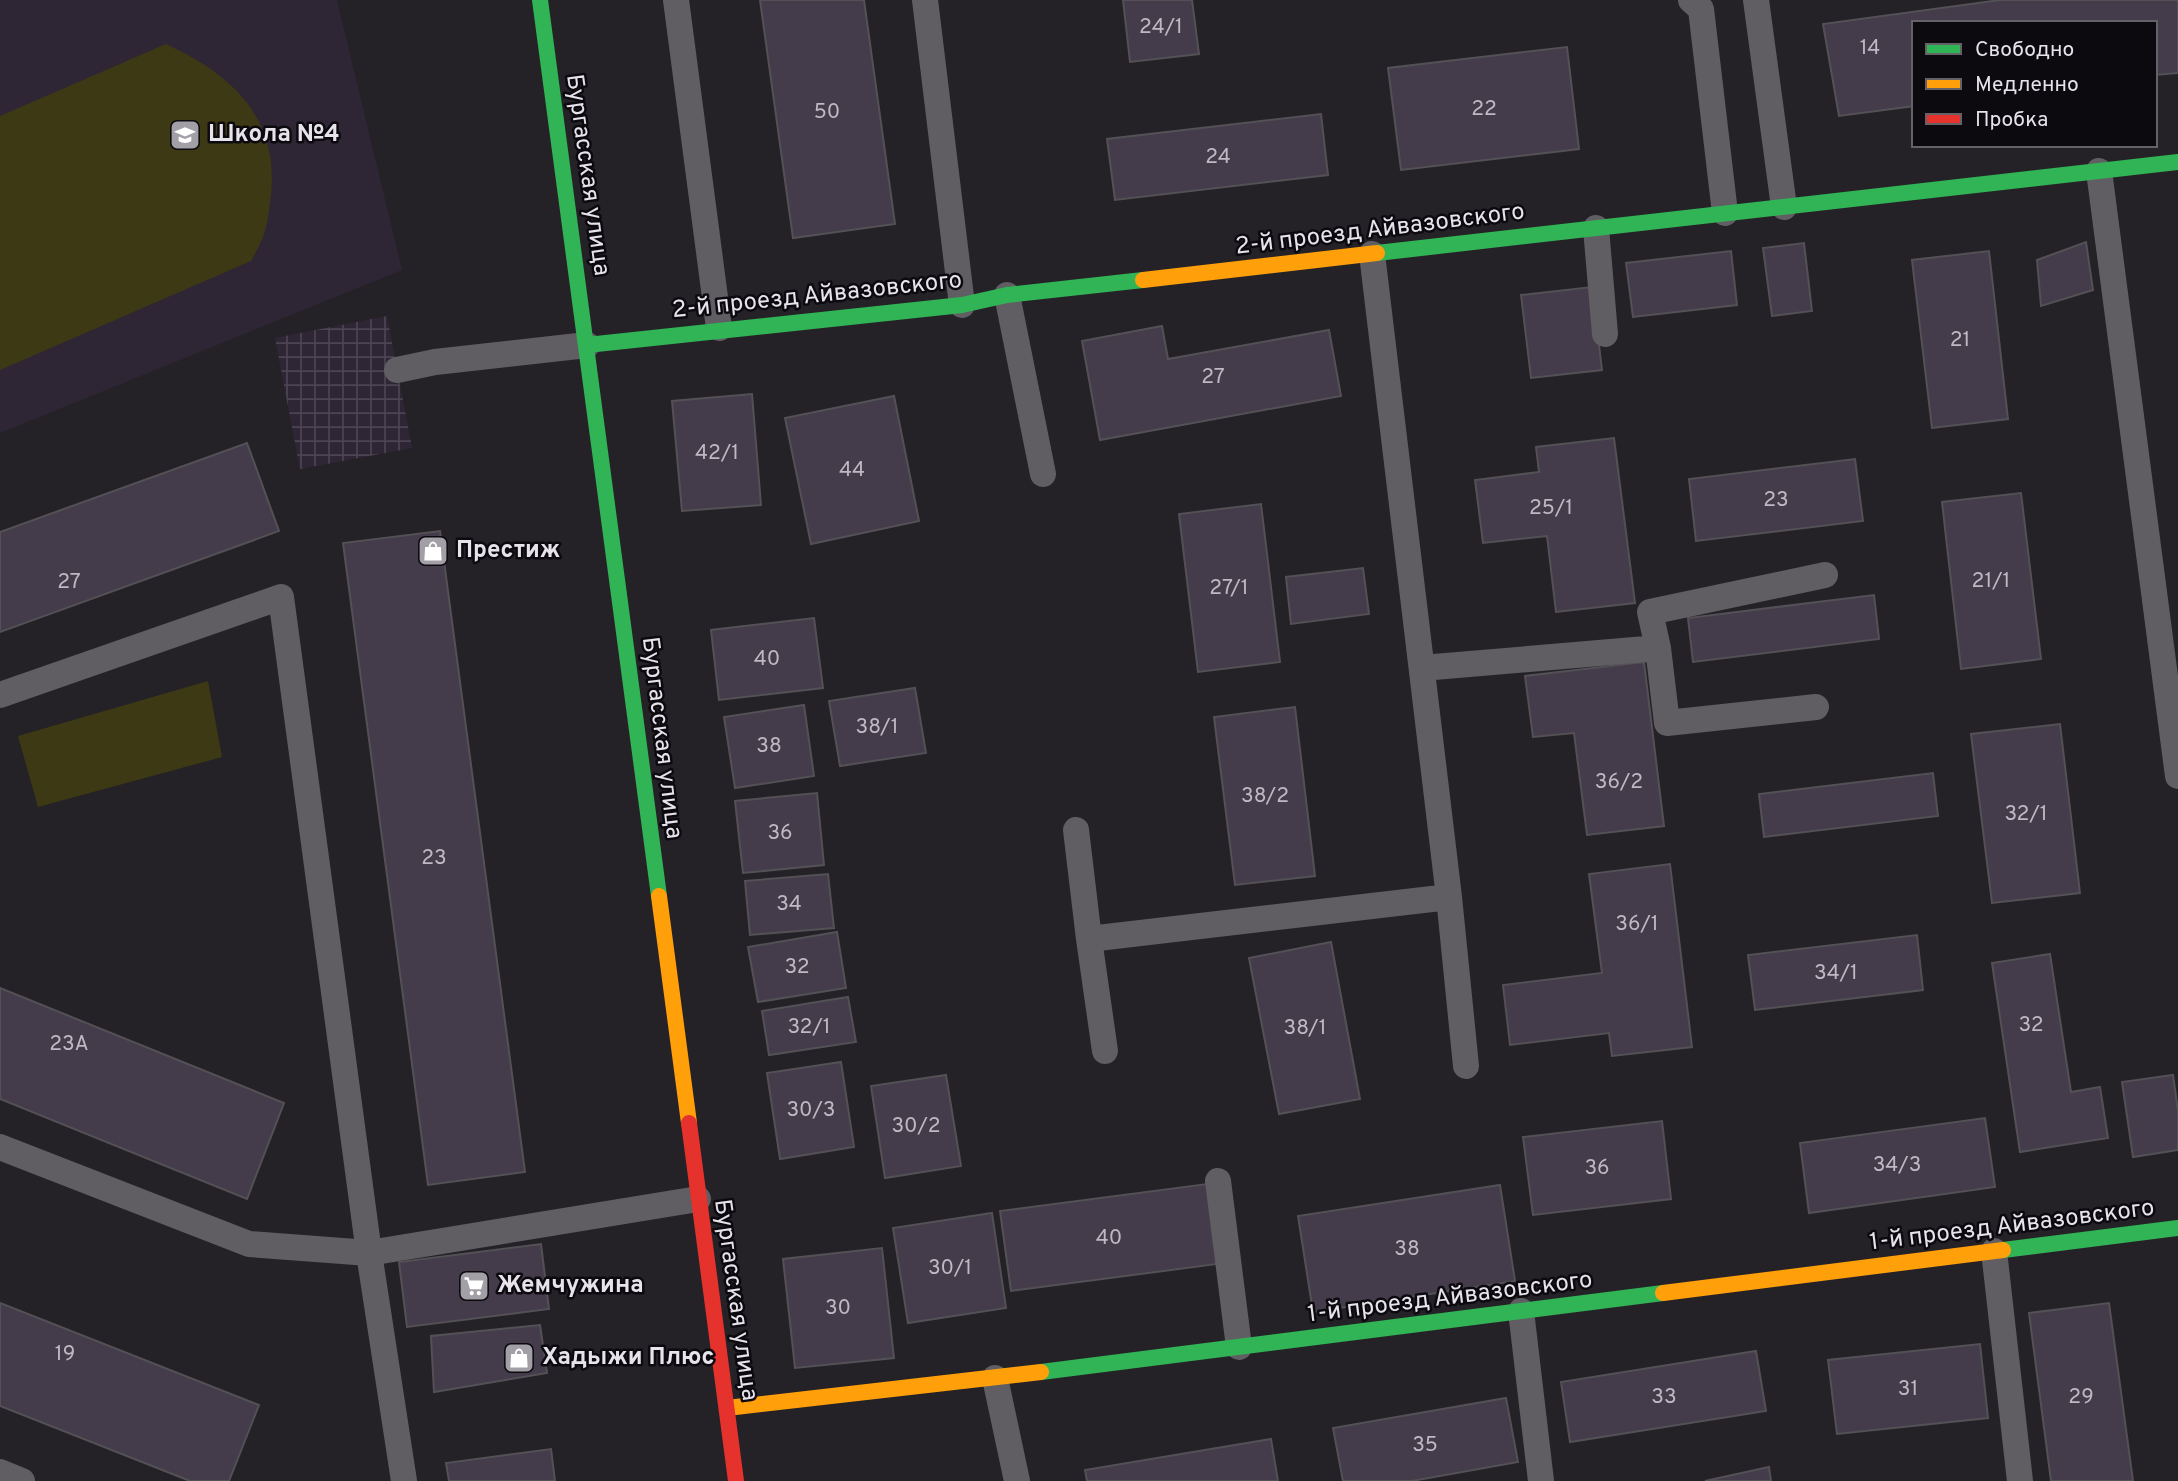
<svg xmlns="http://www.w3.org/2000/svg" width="2178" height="1481" font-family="Overpass,sans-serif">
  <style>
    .built { fill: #2e2535 }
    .industrial { fill: url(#industrial-grid) }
    .grass { fill: #3d3914 }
    .building { fill: #443c4a; stroke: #535156; stroke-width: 2 }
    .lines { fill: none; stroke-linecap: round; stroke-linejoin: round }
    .lane { stroke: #605e63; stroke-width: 26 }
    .fast { stroke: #30b455; stroke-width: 16 }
    .slow { stroke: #ff9f0a; stroke-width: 16 }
    .jam { stroke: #e5322d; stroke-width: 16 }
    .labels { text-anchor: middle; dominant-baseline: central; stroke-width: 5; stroke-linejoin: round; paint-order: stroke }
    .number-label { font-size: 21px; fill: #beb9c3 }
    .poi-label { font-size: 24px; font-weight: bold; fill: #e7e3eb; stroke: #0c0a0f; text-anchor: start }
    .street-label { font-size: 24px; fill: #e7e3eb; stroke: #0c0a0f }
  </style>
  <defs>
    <pattern id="industrial-grid" width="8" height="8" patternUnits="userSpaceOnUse" patternTransform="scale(1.75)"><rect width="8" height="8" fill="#2e2535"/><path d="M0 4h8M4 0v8" fill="none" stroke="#4c4452"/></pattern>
  </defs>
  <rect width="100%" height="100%" fill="#252227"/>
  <!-- built -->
  <path class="built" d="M 0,0 L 337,0 L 402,270 L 0,433 Z"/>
  <!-- industrial -->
  <path class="industrial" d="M 387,316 L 412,448 L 300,469 L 275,338 Z"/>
  <!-- grass -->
  <path class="grass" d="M 166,44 C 231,74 279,117 271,195 C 267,226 267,233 251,261 L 0,370 L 0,116 Z
    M 208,681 L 222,757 L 38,807 L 18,736 Z"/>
  <!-- building -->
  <path class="building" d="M 760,0 L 864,0 L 895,224 L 793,238 Z
    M 1123,0 L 1192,0 L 1199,54 L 1130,62 Z
    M 2000,0 L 2178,0 L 2178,73 L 2155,75 L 2155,23 L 1914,23 L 1914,106 L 1839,116 L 1823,24 Z
    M 1567,47 L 1579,149 L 1401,170 L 1388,68 Z
    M 1321,114 L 1328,175 L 1115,200 L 1107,139 Z
    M 2086,242 L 2093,290 L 2041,306 L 2037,260 Z
    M 1804,243 L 1812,311 L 1772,316 L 1763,248 Z
    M 1731,251 L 1737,305 L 1633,317 L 1626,263 Z
    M 1989,251 L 2008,419 L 1932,428 L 1912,260 Z
    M 1592,287 L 1602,370 L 1531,378 L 1521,295 Z
    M 1162,326 L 1168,359 L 1329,330 L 1341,396 L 1100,440 L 1082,341 Z
    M 752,394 L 761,505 L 682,511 L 672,401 Z
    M 894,396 L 919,521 L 811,544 L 785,418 Z
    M 1614,438 L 1635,603 L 1556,612 L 1547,536 L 1483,543 L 1475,480 L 1539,472 L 1536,447 Z
    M 247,443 L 279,531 L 0,632 L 0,532 Z
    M 1855,459 L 1863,521 L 1696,541 L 1689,479 Z
    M 2021,493 L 2041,659 L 1961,669 L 1942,502 Z
    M 1261,504 L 1280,662 L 1198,672 L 1179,514 Z
    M 440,531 L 525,1172 L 428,1185 L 343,543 Z
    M 1363,568 L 1369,614 L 1291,624 L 1286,577 Z
    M 1874,595 L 1879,639 L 1693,662 L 1688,618 Z
    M 814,618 L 823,688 L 719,700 L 711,630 Z
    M 1644,662 L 1664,826 L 1587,835 L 1574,733 L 1533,737 L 1525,676 Z
    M 915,688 L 926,753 L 840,766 L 829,701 Z
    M 804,705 L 814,776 L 735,788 L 724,717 Z
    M 1295,707 L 1315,876 L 1235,885 L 1214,717 Z
    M 2060,724 L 2080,893 L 1992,903 L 1971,734 Z
    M 1933,773 L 1938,816 L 1764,837 L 1759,794 Z
    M 817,793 L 824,865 L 743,873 L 735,801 Z
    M 1670,864 L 1692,1047 L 1612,1056 L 1609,1033 L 1510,1045 L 1503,985 L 1602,973 L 1589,874 Z
    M 828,874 L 834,928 L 750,935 L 745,881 Z
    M 837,932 L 846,988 L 758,1002 L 748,947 Z
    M 1917,935 L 1923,990 L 1755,1010 L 1748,955 Z
    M 1331,942 L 1360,1099 L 1279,1114 L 1249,958 Z
    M 2050,954 L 2071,1092 L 2100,1087 L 2108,1138 L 2020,1152 L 1992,963 Z
    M 0,988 L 284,1103 L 247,1199 L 0,1099 Z
    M 848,997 L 856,1042 L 769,1055 L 762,1011 Z
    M 841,1062 L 854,1147 L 780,1159 L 767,1073 Z
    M 946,1075 L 961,1166 L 885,1178 L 871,1086 Z
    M 2173,1075 L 2178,1111 L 2178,1150 L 2133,1157 L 2122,1082 Z
    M 1985,1118 L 1995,1187 L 1809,1213 L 1800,1143 Z
    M 1662,1121 L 1671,1199 L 1533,1215 L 1523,1137 Z
    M 1207,1184 L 1217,1264 L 1011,1291 L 1000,1211 Z
    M 1500,1185 L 1515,1281 L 1313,1312 L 1298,1216 Z
    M 992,1213 L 1006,1308 L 908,1323 L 893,1228 Z
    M 541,1244 L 549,1309 L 407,1327 L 399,1262 Z
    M 882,1248 L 894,1358 L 795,1368 L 783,1259 Z
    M 0,1303 L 259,1405 L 229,1481 L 190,1481 L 0,1406 Z
    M 2109,1303 L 2133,1481 L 2051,1481 L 2029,1313 Z
    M 540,1325 L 547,1373 L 434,1392 L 431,1336 Z
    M 1980,1344 L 1988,1418 L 1837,1434 L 1828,1360 Z
    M 1756,1351 L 1766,1411 L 1570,1442 L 1561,1382 Z
    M 1506,1398 L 1518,1462 L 1412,1481 L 1343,1481 L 1333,1428 Z
    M 1271,1439 L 1278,1481 L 1087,1481 L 1085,1470 Z
    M 551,1449 L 555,1481 L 449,1481 L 446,1463 Z
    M 1769,1467 L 1771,1481 L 1705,1481 Z"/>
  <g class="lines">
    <!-- lane -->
    <path class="lane" d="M 676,0 L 719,328
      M 925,0 L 962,305
      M 1691,0 L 1701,9 L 1725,213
      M 1756,0 L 1784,207
      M 2099,171 L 2178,776
      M 1596,228 L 1605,334
      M 1007,295 L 1043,474
      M 397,370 L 435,362 L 587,345
      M 1658,648 L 1667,723 L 1816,707
      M 1422,668 L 1658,648 L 1650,612 L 1825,575
      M 0,695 L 281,597 L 369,1253 L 404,1481
      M 1076,830 L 1089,939 L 1449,897 L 1372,254
      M 1449,897 L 1466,1066
      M 1089,939 L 1105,1051
      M 0,1147 L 249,1244 L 369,1253 L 698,1199
      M 1218,1181 L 1239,1347
      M 1994,1251 L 2020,1481
      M 1521,1311 L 1541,1481
      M 995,1378 L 1017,1481
      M 0,1472 L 22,1481"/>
    <!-- fast -->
    <path class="fast" d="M 540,0 L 659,896
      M 1377,253 L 2178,162
      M 587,345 L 962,305 L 1007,295 L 1143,280
      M 2003,1250 L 2178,1228
      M 1041,1372 L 1663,1293"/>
    <!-- slow -->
    <path class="slow" d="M 1143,280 L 1377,253
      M 659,896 L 689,1123
      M 1663,1293 L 2003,1250
      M 727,1408 L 1041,1372"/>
    <!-- jam -->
    <path class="jam" d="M 689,1123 L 736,1481"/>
  </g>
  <!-- icons -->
  <defs>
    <g id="school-square" transform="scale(1.575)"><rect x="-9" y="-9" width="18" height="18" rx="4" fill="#a39fa6" stroke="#0c0a0f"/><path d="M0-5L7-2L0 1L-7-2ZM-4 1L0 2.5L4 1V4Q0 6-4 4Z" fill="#fff"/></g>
    <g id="shop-square" transform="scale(1.575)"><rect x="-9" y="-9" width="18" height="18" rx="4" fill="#a39fa6" stroke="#0c0a0f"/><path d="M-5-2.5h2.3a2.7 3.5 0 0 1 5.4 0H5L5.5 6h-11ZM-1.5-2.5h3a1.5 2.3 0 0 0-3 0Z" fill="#fff"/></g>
    <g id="supermarket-square" transform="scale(1.575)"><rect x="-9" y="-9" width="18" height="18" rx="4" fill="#a39fa6" stroke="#0c0a0f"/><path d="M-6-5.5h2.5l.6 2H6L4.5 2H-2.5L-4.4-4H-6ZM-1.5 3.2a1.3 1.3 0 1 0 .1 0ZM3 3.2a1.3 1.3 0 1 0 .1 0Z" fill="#fff"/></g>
  </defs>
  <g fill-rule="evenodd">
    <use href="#school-square" x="185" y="135"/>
    <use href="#shop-square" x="433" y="551"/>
    <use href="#supermarket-square" x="474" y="1286"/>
    <use href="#shop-square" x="519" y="1358"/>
  </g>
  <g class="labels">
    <!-- number labels -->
    <g class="number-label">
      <text x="1161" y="27">24/1</text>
      <text x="1870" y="48">14</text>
      <text x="1484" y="109">22</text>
      <text x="827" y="112">50</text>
      <text x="1218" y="157">24</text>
      <text x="1960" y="340">21</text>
      <text x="1213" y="377">27</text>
      <text x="717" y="453">42/1</text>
      <text x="852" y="470">44</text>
      <text x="1776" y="500">23</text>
      <text x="1551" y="508">25/1</text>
      <text x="1991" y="581">21/1</text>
      <text x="69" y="582">27</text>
      <text x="1229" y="588">27/1</text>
      <text x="767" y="659">40</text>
      <text x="877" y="727">38/1</text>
      <text x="769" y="746">38</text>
      <text x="1619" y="782">36/2</text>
      <text x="1265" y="796">38/2</text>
      <text x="2026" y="814">32/1</text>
      <text x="780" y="833">36</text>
      <text x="434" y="858">23</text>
      <text x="789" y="904">34</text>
      <text x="1637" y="924">36/1</text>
      <text x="797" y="967">32</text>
      <text x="1836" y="973">34/1</text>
      <text x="2031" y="1025">32</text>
      <text x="809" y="1027">32/1</text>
      <text x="1305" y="1028">38/1</text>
      <text x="69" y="1044">23А</text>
      <text x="811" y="1110">30/3</text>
      <text x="916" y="1126">30/2</text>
      <text x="1897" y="1165">34/3</text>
      <text x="1597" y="1168">36</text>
      <text x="1109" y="1238">40</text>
      <text x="1407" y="1249">38</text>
      <text x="950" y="1268">30/1</text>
      <text x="838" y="1308">30</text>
      <text x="65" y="1354">19</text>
      <text x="1908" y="1389">31</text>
      <text x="1664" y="1397">33</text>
      <text x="2081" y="1397">29</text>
      <text x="1425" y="1445">35</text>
    </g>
    <!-- poi labels -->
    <g class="poi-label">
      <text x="208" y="135">Школа №4</text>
      <text x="456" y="551">Престиж</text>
      <text x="497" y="1286">Жемчужина</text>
      <text x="542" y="1358">Хадыжи Плюс</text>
    </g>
    <!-- street labels -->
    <g class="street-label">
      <text transform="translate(587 175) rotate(82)">Бургасская улица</text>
      <text transform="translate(1380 230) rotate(-7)">2-й проезд Айвазовского</text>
      <text transform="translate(817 296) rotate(-6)">2-й проезд Айвазовского</text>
      <text transform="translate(661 738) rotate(83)">Бургасская улица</text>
      <text transform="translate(2012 1226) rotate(-7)">1-й проезд Айвазовского</text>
      <text transform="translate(1450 1298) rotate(-7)">1-й проезд Айвазовского</text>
      <text transform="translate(735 1300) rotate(82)">Бургасская улица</text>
    </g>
  </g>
  <!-- legend -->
  <rect x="1912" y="21" width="245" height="126" fill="#0c0a0f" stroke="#646167" stroke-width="2"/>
  <rect x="1926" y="44" width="35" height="10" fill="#30b455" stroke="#646167" stroke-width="2"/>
  <text x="1975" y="56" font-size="21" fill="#e7e3eb">Свободно</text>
  <rect x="1926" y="79" width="35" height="10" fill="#ff9f0a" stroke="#646167" stroke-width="2"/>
  <text x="1975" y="91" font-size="21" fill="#e7e3eb">Медленно</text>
  <rect x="1926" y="114" width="35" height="10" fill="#e5322d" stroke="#646167" stroke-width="2"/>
  <text x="1975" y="126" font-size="21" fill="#e7e3eb">Пробка</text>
</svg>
